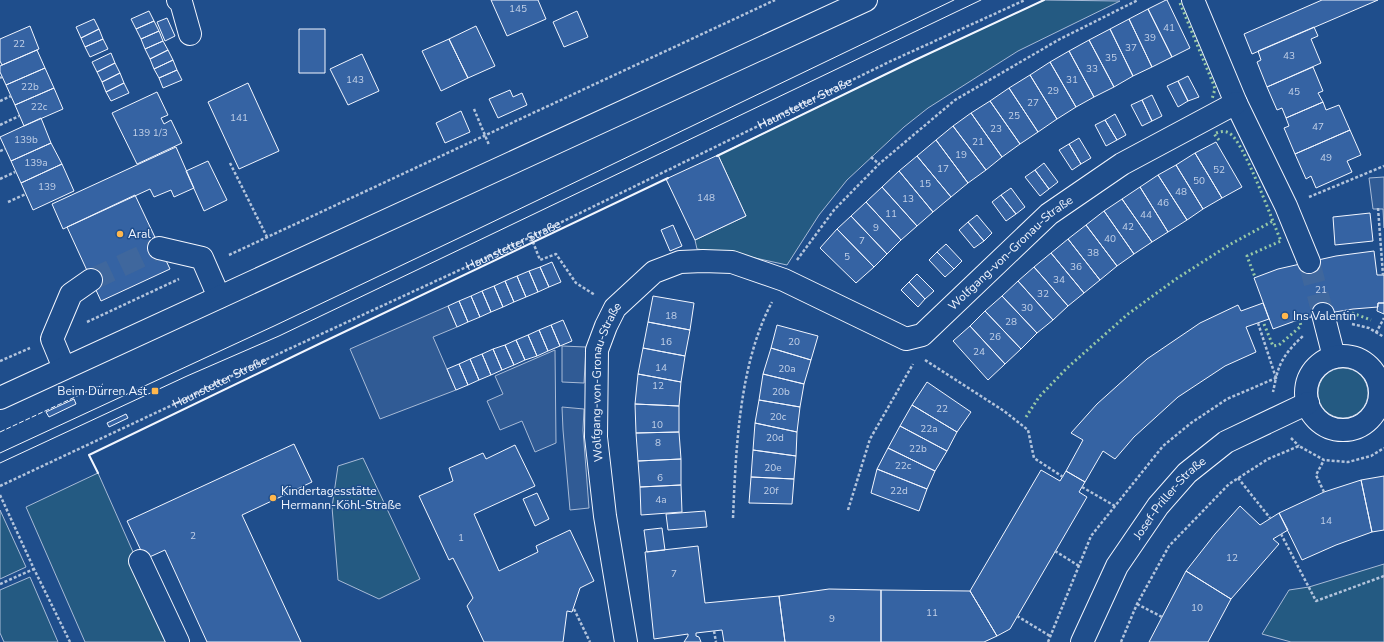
<svg xmlns="http://www.w3.org/2000/svg" width="1384" height="642" font-family="'Nunito Sans',sans-serif">
  <style>
    .green { fill: #245a82; stroke: #a8bbd7 }
    .parking { fill: #305b95; stroke: #a8bbd7 }
    .building { fill: #3563a3; stroke: #f2f6ff }
    .lines { fill: none; stroke-linecap: round; stroke-linejoin: round }
    .minor-tunnel { stroke: #3f679d; stroke-width: 22; stroke-dasharray: 22 11; stroke-linecap: butt }
    .minor-casing { stroke: #f2f6ff; stroke-width: 24 }
    .major-casing { stroke: #f2f6ff; stroke-width: 24 }
    .path { stroke: #b3c4dc; stroke-width: 2.5; stroke-dasharray: 3 2; stroke-linecap: butt }
    .minor { stroke: #1f4e8c; stroke-width: 22 }
    .major { stroke: #1f4e8c; stroke-width: 22 }
    .tram { stroke: #f2f6ff; stroke-width: 1 }
    .hedge { stroke: #97c8a6; stroke-width: 3; stroke-dasharray: 2 3; stroke-linecap: butt }
    .fence { stroke: #f2f6ff; stroke-width: 1; stroke-dasharray: 5 2; stroke-linecap: butt }
    .wall { stroke: #f2f6ff; stroke-width: 2 }
    .poi-dot { fill: #ffb74d; stroke: #1f4e8c; stroke-width: 1.5 }
    .labels { text-anchor: middle; dominant-baseline: central; stroke-width: 3; stroke-linejoin: round; paint-order: stroke }
    .number-label { font-size: 10px; fill: #c3d1e8 }
    .street-label { font-size: 12px; fill: #f2f6ff; stroke: #1f4e8c }
    .poi-label { font-size: 12px; fill: #f2f6ff; stroke: #1f4e8c; text-anchor: start }
  </style>
  <rect width="100%" height="100%" fill="#1f4e8c"/>
  <!-- green -->
  <path class="green" d="M 1044,0 L 1120,1 L 1018,51 L 928,108 L 904,127 L 847,180 L 819,215 L 787,265 L 746,256 L 697,249 L 695,240 L 746,216 L 718,155 L 913,61 Z
    M1318 393a25 25 0 1 1 50 0a25 25 0 1 1-50 0Z
    M 363,458 L 420,579 L 379,599 L 338,580 L 332,507 L 338,466 Z
    M 98,473 L 173,642 L 85,642 L 26,507 Z
    M 0,510 L 26,567 L 0,579 Z
    M 1384,564 L 1384,642 L 1291,642 L 1262,634 L 1289,590 L 1309,587 Z
    M 30,577 L 58,642 L 4,642 L 0,633 L 0,590 Z"/>
  <!-- parking -->
  <path class="parking" d="M 1384,177 L 1384,228 L 1383,209 L 1373,209 L 1369,178 Z
    M 448,306 L 457,327 L 433,337 L 456,390 L 380,419 L 350,349 Z
    M 562,346 L 586,347 L 584,383 L 562,382 Z
    M 555,350 L 556,443 L 535,452 L 522,421 L 500,430 L 487,401 L 503,394 L 495,376 Z
    M 562,407 L 584,409 L 583,430 L 589,508 L 570,510 L 563,430 Z"/>
  <!-- building -->
  <path class="building" d="M 491,0 L 538,0 L 546,19 L 507,36 Z
    M 1166,0 L 1167,0 L 1190,48 L 1172,57 L 1148,9 Z
    M 1322,0 L 1378,0 L 1252,54 L 1244,34 Z
    M 1148,9 L 1172,57 L 1152,67 L 1129,19 Z
    M 149,11 L 154,21 L 136,29 L 131,19 Z
    M 577,11 L 588,37 L 564,47 L 553,22 Z
    M 167,18 L 175,36 L 165,41 L 157,22 Z
    M 94,19 L 99,29 L 81,38 L 76,27 Z
    M 1129,19 L 1152,67 L 1133,76 L 1110,29 Z
    M 154,21 L 159,31 L 141,39 L 136,29 Z
    M 30,26 L 39,49 L 2,65 L 0,61 L 0,39 Z
    M 476,26 L 495,66 L 468,78 L 449,39 Z
    M 1314,27 L 1318,36 L 1311,39 L 1321,63 L 1267,87 L 1257,62 L 1261,60 L 1258,51 Z
    M 99,29 L 103,39 L 85,47 L 81,38 Z
    M 299,29 L 325,29 L 325,73 L 299,73 Z
    M 1110,29 L 1133,76 L 1114,87 L 1089,40 Z
    M 159,31 L 163,41 L 145,49 L 141,39 Z
    M 103,39 L 108,49 L 90,57 L 85,47 Z
    M 449,39 L 468,78 L 441,91 L 422,51 Z
    M 1089,40 L 1114,87 L 1094,97 L 1069,51 Z
    M 163,41 L 168,50 L 150,59 L 145,49 Z
    M 37,50 L 45,68 L 6,85 L 0,72 L 0,66 Z
    M 168,50 L 173,60 L 154,69 L 150,59 Z
    M 1069,51 L 1094,97 L 1076,107 L 1050,62 Z
    M 111,53 L 115,63 L 97,72 L 92,62 Z
    M 362,54 L 379,91 L 348,105 L 330,69 Z
    M 173,60 L 177,70 L 159,78 L 154,69 Z
    M 1050,62 L 1076,107 L 1057,119 L 1030,75 Z
    M 115,63 L 120,73 L 102,82 L 97,72 Z
    M 1313,67 L 1323,91 L 1318,93 L 1323,102 L 1286,118 L 1282,108 L 1277,110 L 1267,87 Z
    M 45,68 L 54,88 L 15,105 L 6,85 Z
    M 177,70 L 182,80 L 163,88 L 159,78 Z
    M 120,73 L 124,83 L 106,92 L 102,82 Z
    M 1030,75 L 1057,119 L 1038,132 L 1009,88 Z
    M 1188,76 L 1199,97 L 1188,101 L 1178,81 Z
    M 1178,81 L 1188,101 L 1178,107 L 1167,86 Z
    M 124,83 L 129,93 L 111,101 L 106,92 Z
    M 248,83 L 279,151 L 239,169 L 208,102 Z
    M 54,88 L 63,109 L 24,126 L 15,105 Z
    M 1009,88 L 1038,132 L 1020,144 L 990,101 Z
    M 510,90 L 513,97 L 522,93 L 527,105 L 498,118 L 489,99 Z
    M 157,92 L 168,115 L 161,118 L 164,124 L 171,120 L 182,143 L 137,164 L 112,113 Z
    M 1152,95 L 1162,116 L 1152,121 L 1142,100 Z
    M 1142,100 L 1152,121 L 1142,126 L 1131,105 Z
    M 990,101 L 1020,144 L 1002,157 L 971,113 Z
    M 1323,102 L 1326,110 L 1339,105 L 1350,130 L 1295,154 L 1284,128 L 1289,126 L 1286,118 Z
    M 461,111 L 470,132 L 445,143 L 436,123 Z
    M 971,113 L 1002,157 L 986,170 L 953,126 Z
    M 1115,114 L 1126,135 L 1117,140 L 1105,120 Z
    M 41,118 L 51,143 L 11,161 L 0,137 Z
    M 1105,120 L 1117,140 L 1106,146 L 1095,125 Z
    M 953,126 L 986,170 L 968,183 L 936,140 Z
    M 1350,130 L 1361,155 L 1347,161 L 1352,172 L 1316,188 L 1311,176 L 1306,179 L 1295,154 Z
    M 1079,138 L 1091,158 L 1081,164 L 1069,144 Z
    M 936,140 L 968,183 L 951,197 L 917,156 Z
    M 1216,142 L 1242,187 L 1222,198 L 1195,153 Z
    M 51,143 L 62,164 L 21,183 L 11,161 Z
    M 1069,144 L 1081,164 L 1072,170 L 1059,150 Z
    M 176,147 L 194,188 L 174,197 L 171,190 L 154,197 L 150,189 L 63,229 L 52,204 Z
    M 1195,153 L 1222,198 L 1203,209 L 1176,165 Z
    M 718,155 L 746,216 L 695,240 L 666,179 Z
    M 917,156 L 951,197 L 933,212 L 899,171 Z
    M 208,161 L 227,200 L 204,211 L 186,171 Z
    M 1044,163 L 1058,182 L 1049,189 L 1035,170 Z
    M 62,164 L 74,191 L 33,210 L 21,183 Z
    M 1176,165 L 1203,209 L 1187,220 L 1158,175 Z
    M 1035,170 L 1049,189 L 1040,196 L 1025,177 Z
    M 899,171 L 933,212 L 917,226 L 882,187 Z
    M 1158,175 L 1187,220 L 1168,232 L 1140,187 Z
    M 882,187 L 917,226 L 901,240 L 866,202 Z
    M 1140,187 L 1168,232 L 1152,242 L 1122,199 Z
    M 1011,188 L 1025,207 L 1016,214 L 1001,195 Z
    M 135,195 L 170,269 L 101,301 L 67,227 Z
    M 1001,195 L 1016,214 L 1006,221 L 992,202 Z
    M 1122,199 L 1152,242 L 1134,254 L 1104,211 Z
    M 866,202 L 901,240 L 887,254 L 851,216 Z
    M 1104,211 L 1134,254 L 1117,266 L 1086,225 Z
    M 1370,213 L 1373,241 L 1335,245 L 1333,217 Z
    M 977,215 L 992,233 L 984,241 L 968,222 Z
    M 851,216 L 887,254 L 874,267 L 837,229 Z
    M 968,222 L 984,241 L 974,248 L 959,230 Z
    M 673,225 L 682,246 L 670,251 L 661,230 Z
    M 1086,225 L 1117,266 L 1100,280 L 1068,239 Z
    M 837,229 L 874,267 L 856,283 L 820,248 Z
    M 1068,239 L 1100,280 L 1084,293 L 1051,253 Z
    M 946,244 L 962,261 L 954,269 L 937,252 Z
    M 1374,251 L 1377,275 L 1384,275 L 1384,303 L 1378,303 L 1378,307 L 1353,309 L 1323,314 L 1295,321 L 1273,329 L 1254,278 L 1278,269 L 1309,262 L 1336,256 Z
    M 937,252 L 954,269 L 945,277 L 929,260 Z
    M 1051,253 L 1084,293 L 1068,306 L 1034,267 Z
    M 552,262 L 561,282 L 549,287 L 540,267 Z
    M 540,267 L 549,287 L 538,292 L 529,271 Z
    M 1034,267 L 1068,306 L 1053,320 L 1018,281 Z
    M 529,271 L 538,292 L 526,297 L 517,276 Z
    M 917,274 L 934,291 L 925,299 L 909,282 Z
    M 517,276 L 526,297 L 514,302 L 505,281 Z
    M 505,281 L 514,302 L 503,307 L 494,286 Z
    M 1018,281 L 1053,320 L 1037,333 L 1002,296 Z
    M 909,282 L 925,299 L 918,307 L 901,290 Z
    M 494,286 L 503,307 L 491,312 L 482,291 Z
    M 482,291 L 491,312 L 480,317 L 471,296 Z
    M 471,296 L 480,317 L 468,322 L 459,301 Z
    M 653,296 L 694,303 L 690,330 L 648,322 Z
    M 1002,296 L 1037,333 L 1021,349 L 985,311 Z
    M 459,301 L 468,322 L 457,327 L 448,306 Z
    M 1263,303 L 1269,319 L 1246,327 L 1256,352 L 1225,366 L 1178,397 L 1134,437 L 1115,459 L 1103,451 L 1085,482 L 1066,471 L 1083,440 L 1071,433 L 1097,404 L 1147,359 L 1200,323 L 1238,305 L 1241,311 Z
    M 1378,303 L 1384,303 L 1384,314 L 1377,311 Z
    M 985,311 L 1021,349 L 1005,364 L 970,326 Z
    M 563,320 L 572,341 L 560,346 L 551,325 Z
    M 648,322 L 690,330 L 685,356 L 643,348 Z
    M 551,325 L 560,346 L 548,351 L 539,330 Z
    M 777,325 L 818,336 L 811,360 L 771,348 Z
    M 970,326 L 1005,364 L 988,380 L 953,341 Z
    M 539,330 L 548,351 L 537,356 L 528,335 Z
    M 528,335 L 537,356 L 525,360 L 516,340 Z
    M 516,340 L 525,360 L 514,365 L 505,345 Z
    M 505,345 L 514,365 L 502,370 L 493,349 Z
    M 643,348 L 685,356 L 681,382 L 638,374 Z
    M 771,348 L 811,360 L 804,384 L 763,374 Z
    M 493,349 L 502,370 L 491,375 L 482,354 Z
    M 482,354 L 491,375 L 479,380 L 470,359 Z
    M 470,359 L 479,380 L 468,385 L 459,364 Z
    M 459,364 L 468,385 L 456,390 L 447,369 Z
    M 638,374 L 681,382 L 679,406 L 635,404 Z
    M 763,374 L 804,384 L 800,407 L 759,400 Z
    M 927,382 L 971,412 L 957,432 L 912,405 Z
    M 74,399 L 76,404 L 49,417 L 46,412 Z
    M 759,400 L 800,407 L 797,432 L 755,423 Z
    M 635,404 L 679,406 L 679,432 L 636,433 Z
    M 912,405 L 957,432 L 947,451 L 900,426 Z
    M 126,414 L 128,418 L 109,427 L 107,423 Z
    M 755,423 L 797,432 L 796,456 L 753,450 Z
    M 900,426 L 947,451 L 935,471 L 888,448 Z
    M 679,432 L 681,459 L 638,461 L 636,433 Z
    M 294,444 L 312,482 L 242,515 L 301,642 L 207,642 L 165,550 L 145,559 L 127,521 Z
    M 515,445 L 535,486 L 474,514 L 499,571 L 538,552 L 536,546 L 570,530 L 594,581 L 580,588 L 572,612 L 567,611 L 563,642 L 484,642 L 467,606 L 473,598 L 453,558 L 449,560 L 419,496 L 453,481 L 449,468 L 483,453 L 486,459 Z
    M 888,448 L 935,471 L 927,489 L 877,469 Z
    M 753,450 L 796,456 L 794,479 L 751,477 Z
    M 681,459 L 681,485 L 640,487 L 638,461 Z
    M 877,469 L 927,489 L 919,511 L 871,493 Z
    M 1041,470 L 1060,481 L 1066,471 L 1085,482 L 1079,492 L 1087,497 L 1010,629 L 997,636 L 970,591 Z
    M 1384,476 L 1384,530 L 1372,532 L 1361,480 Z
    M 751,477 L 794,479 L 792,504 L 749,503 Z
    M 1361,480 L 1372,532 L 1336,545 L 1302,560 L 1279,513 L 1324,492 Z
    M 681,485 L 682,512 L 641,515 L 640,487 Z
    M 537,493 L 549,519 L 535,526 L 523,499 Z
    M 1240,506 L 1260,525 L 1279,513 L 1288,530 L 1273,539 L 1279,544 L 1231,599 L 1186,571 L 1215,534 Z
    M 705,511 L 707,527 L 668,530 L 666,514 Z
    M 662,528 L 665,550 L 647,552 L 644,530 Z
    M 698,546 L 705,603 L 779,596 L 785,642 L 724,642 L 722,630 L 696,633 L 696,636 L 699,637 L 701,642 L 684,642 L 688,636 L 688,634 L 654,639 L 645,552 Z
    M 1186,571 L 1231,599 L 1208,642 L 1149,642 Z
    M 829,589 L 881,590 L 881,642 L 785,642 L 779,596 Z
    M 881,590 L 970,591 L 997,636 L 984,642 L 881,642 Z"/>
  <g class="lines">
    <!-- minor-tunnel -->
    <path class="minor-tunnel" d="M 1309,262 L 1323,314
      M 91,280 L 159,248"/>
    <!-- minor casing -->
    <g class="minor-casing">
      <g id="minor">
        <path d="M 178,0 L 181,2 L 190,34"/>
        <path d="M 1193,0 L 1236,103 L 1286,206 L 1309,262"/>
        <path d="M 159,248 L 202,258 L 219,297"/>
        <path d="M 1323,314 L 1334,357"/>
        <circle cx="1343" cy="393" r="37"/>
        <path d="M 64,368 L 52,339 L 71,294 L 91,280"/>
        <path d="M 140,561 L 178,642"/>
        <path id="s2" d="M 626,642 L 605,516 L 596,437 L 597,350 L 606,326 L 615,308 L 654,272 L 680,262 L 703,261 L 732,262 L 784,280 L 906,339 L 922,335 L 1049,214 L 1122,164 L 1236,103"/>
        <path id="s3" d="M 1082,642 L 1117,566 L 1158,506 L 1187,473 L 1226,442 L 1308,403"/>
      </g>
    </g>
    <!-- major casing -->
    <g class="major-casing">
      <path id="major" d="M 0,398 L 866,0"/>
    </g>
    <!-- path -->
    <g class="path">
      <path d="M 0,78 L 2,77"/>
      <path d="M 0,101 L 11,96"/>
      <path d="M 474,109 L 489,145"/>
      <path d="M 0,125 L 19,116"/>
      <path d="M 0,151 L 5,149"/>
      <path d="M 871,157 L 879,164"/>
      <path d="M 230,163 L 267,237"/>
      <path d="M 0,179 L 15,172"/>
      <path d="M 1309,197 L 1384,166"/>
      <path d="M 8,202 L 26,194"/>
      <path d="M 1378,208 L 1383,275"/>
      <path d="M 531,237 L 540,260 L 556,254 L 576,283 L 595,295"/>
      <path d="M 229,255 L 775,0"/>
      <path d="M 797,260 L 834,210 L 879,164 L 955,100 L 1060,39 L 1138,0"/>
      <path d="M 87,322 L 179,279"/>
      <path d="M 1258,323 L 1276,378 L 1273,392"/>
      <path d="M 1352,324 L 1369,328 L 1384,337"/>
      <path d="M 1376,333 L 1384,318"/>
      <path d="M 925,360 L 1004,411 L 1028,430 L 1034,458 L 1063,477"/>
      <path d="M 0,361 L 30,348"/>
      <path d="M 1291,438 L 1299,446"/>
      <path d="M 1238,478 L 1270,518"/>
      <path id="s1" d="M 0,486 L 183,400 L 250,367 L 531,237 L 891,61 L 1025,0"/>
      <path d="M 1082,487 L 1115,506"/>
      <path d="M 1324,492 L 1316,475 L 1324,460"/>
      <path d="M 0,495 L 34,569 L 70,642"/>
      <path d="M 848,510 L 870,439 L 913,364"/>
      <path d="M 733,518 C 736,448 739,364 772,302"/>
      <path d="M 1281,534 L 1316,601 L 1384,576"/>
      <path d="M 1055,551 L 1079,566"/>
      <path d="M 0,584 L 34,569"/>
      <path d="M 1137,604 L 1162,617"/>
      <path d="M 574,609 L 590,642"/>
      <path d="M 1017,616 L 1050,636"/>
      <path d="M 714,631 L 716,642"/>
      <path d="M 1048,642 L 1091,536 L 1163,446 L 1191,423 L 1227,399 L 1276,378 C 1280,359 1290,348 1303,336"/>
      <path d="M 1121,642 L 1137,604 L 1169,546 L 1229,484 L 1268,459 L 1299,446 L 1324,460 L 1348,462 L 1371,456 L 1384,448"/>
    </g>
    <!-- minor -->
    <use href="#minor" class="minor"/>
    <!-- major -->
    <use href="#major" class="major"/>
    <!-- tram -->
    <path class="tram" d="M 0,453 L 274,326 L 480,228 L 954,0
      M 0,463 L 187,376 L 279,336 L 981,0"/>
    <!-- hedge -->
    <path class="hedge" d="M 1180,3 L 1213,83 L 1215,89 L 1212,99
      M 1219,140 L 1214,134 C 1219,132 1224,130 1229,133 C 1243,139 1273,223 1281,241 L 1247,256 L 1255,277
      M 1352,313 L 1371,320
      M 1264,324 L 1273,346 L 1279,345 L 1301,326 L 1300,322
      M 1026,417 L 1039,397 L 1067,368 L 1128,314 L 1176,279 L 1229,245 L 1273,221"/>
    <!-- fence -->
    <path class="fence" d="M 0,432 L 103,384"/>
    <!-- wall -->
    <path class="wall" d="M 717,156 L 913,61 L 1044,0
      M 98,473 L 89,455 L 321,343 L 668,178"/>
  </g>
  <!-- markers -->
  <g class="poi-dot">
    <circle cx="120" cy="234" r="4"/>
    <circle cx="1285" cy="316" r="4"/>
    <rect x="151" y="387" width="8" height="8" rx="2"/>
    <circle cx="273" cy="498" r="4"/>
  </g>
  <g class="labels">
    <!-- number labels -->
    <g class="number-label">
      <text x="518" y="9">145</text>
      <text x="1169" y="28">41</text>
      <text x="1150" y="38">39</text>
      <text x="19" y="44">22</text>
      <text x="1131" y="48">37</text>
      <text x="1289" y="56">43</text>
      <text x="1111" y="58">35</text>
      <text x="1092" y="69">33</text>
      <text x="355" y="80">143</text>
      <text x="1072" y="80">31</text>
      <text x="30" y="87">22b</text>
      <text x="1053" y="91">29</text>
      <text x="1294" y="92">45</text>
      <text x="1033" y="103">27</text>
      <text x="39" y="107">22c</text>
      <text x="1014" y="116">25</text>
      <text x="239" y="118">141</text>
      <text x="1318" y="127">47</text>
      <text x="996" y="129">23</text>
      <text x="150" y="133">139 1/3</text>
      <text x="26" y="140">139b</text>
      <text x="978" y="142">21</text>
      <text x="961" y="155">19</text>
      <text x="1326" y="158">49</text>
      <text x="36" y="163">139a</text>
      <text x="943" y="169">17</text>
      <text x="1219" y="170">52</text>
      <text x="1199" y="181">50</text>
      <text x="925" y="184">15</text>
      <text x="47" y="187">139</text>
      <text x="1181" y="192">48</text>
      <text x="706" y="198">148</text>
      <text x="908" y="199">13</text>
      <text x="1163" y="203">46</text>
      <text x="891" y="214">11</text>
      <text x="1146" y="215">44</text>
      <text x="1128" y="227">42</text>
      <text x="876" y="228">9</text>
      <text x="1110" y="239">40</text>
      <text x="862" y="241">7</text>
      <text x="1093" y="253">38</text>
      <text x="847" y="257">5</text>
      <text x="1076" y="267">36</text>
      <text x="1059" y="280">34</text>
      <text x="1321" y="290">21</text>
      <text x="1043" y="294">32</text>
      <text x="1027" y="308">30</text>
      <text x="671" y="316">18</text>
      <text x="1011" y="322">28</text>
      <text x="995" y="337">26</text>
      <text x="666" y="342">16</text>
      <text x="794" y="342">20</text>
      <text x="979" y="352">24</text>
      <text x="661" y="368">14</text>
      <text x="787" y="369">20a</text>
      <text x="658" y="386">12</text>
      <text x="781" y="392">20b</text>
      <text x="942" y="409">22</text>
      <text x="778" y="417">20c</text>
      <text x="657" y="425">10</text>
      <text x="929" y="429">22a</text>
      <text x="775" y="438">20d</text>
      <text x="658" y="443">8</text>
      <text x="918" y="449">22b</text>
      <text x="903" y="466">22c</text>
      <text x="773" y="468">20e</text>
      <text x="660" y="478">6</text>
      <text x="771" y="491">20f</text>
      <text x="899" y="491">22d</text>
      <text x="661" y="500">4a</text>
      <text x="1326" y="521">14</text>
      <text x="193" y="536">2</text>
      <text x="461" y="538">1</text>
      <text x="1232" y="558">12</text>
      <text x="674" y="574">7</text>
      <text x="1197" y="608">10</text>
      <text x="932" y="613">11</text>
      <text x="832" y="619">9</text>
    </g>
    <!-- street labels -->
    <g class="street-label">
      <text stroke="none"><textPath href="#s1" startOffset="891">Haunstetter Straße</textPath></text>
      <text stroke="none"><textPath href="#s1" startOffset="567">Haunstetter Straße</textPath></text>
      <text stroke="none"><textPath href="#s2" startOffset="801">Wolfgang-von-Gronau-Straße</textPath></text>
      <text stroke="none"><textPath href="#s1" startOffset="243">Haunstetter Straße</textPath></text>
      <text stroke="none"><textPath href="#s2" startOffset="264">Wolfgang-von-Gronau-Straße</textPath></text>
      <text stroke="none"><textPath href="#s3" startOffset="170">Josef-Priller-Straße</textPath></text>
    </g>
    <!-- poi labels -->
    <g class="poi-label">
      <text x="128" y="234">Aral</text>
      <text x="1293" y="316">Ins Valentin</text>
      <text x="147" y="391" text-anchor="end">Beim Dürren Ast</text>
      <text x="281" y="491">Kindertagesstätte<tspan x="281" dy="14">Hermann-Köhl-Straße</tspan></text>
    </g>
  </g>
</svg>
